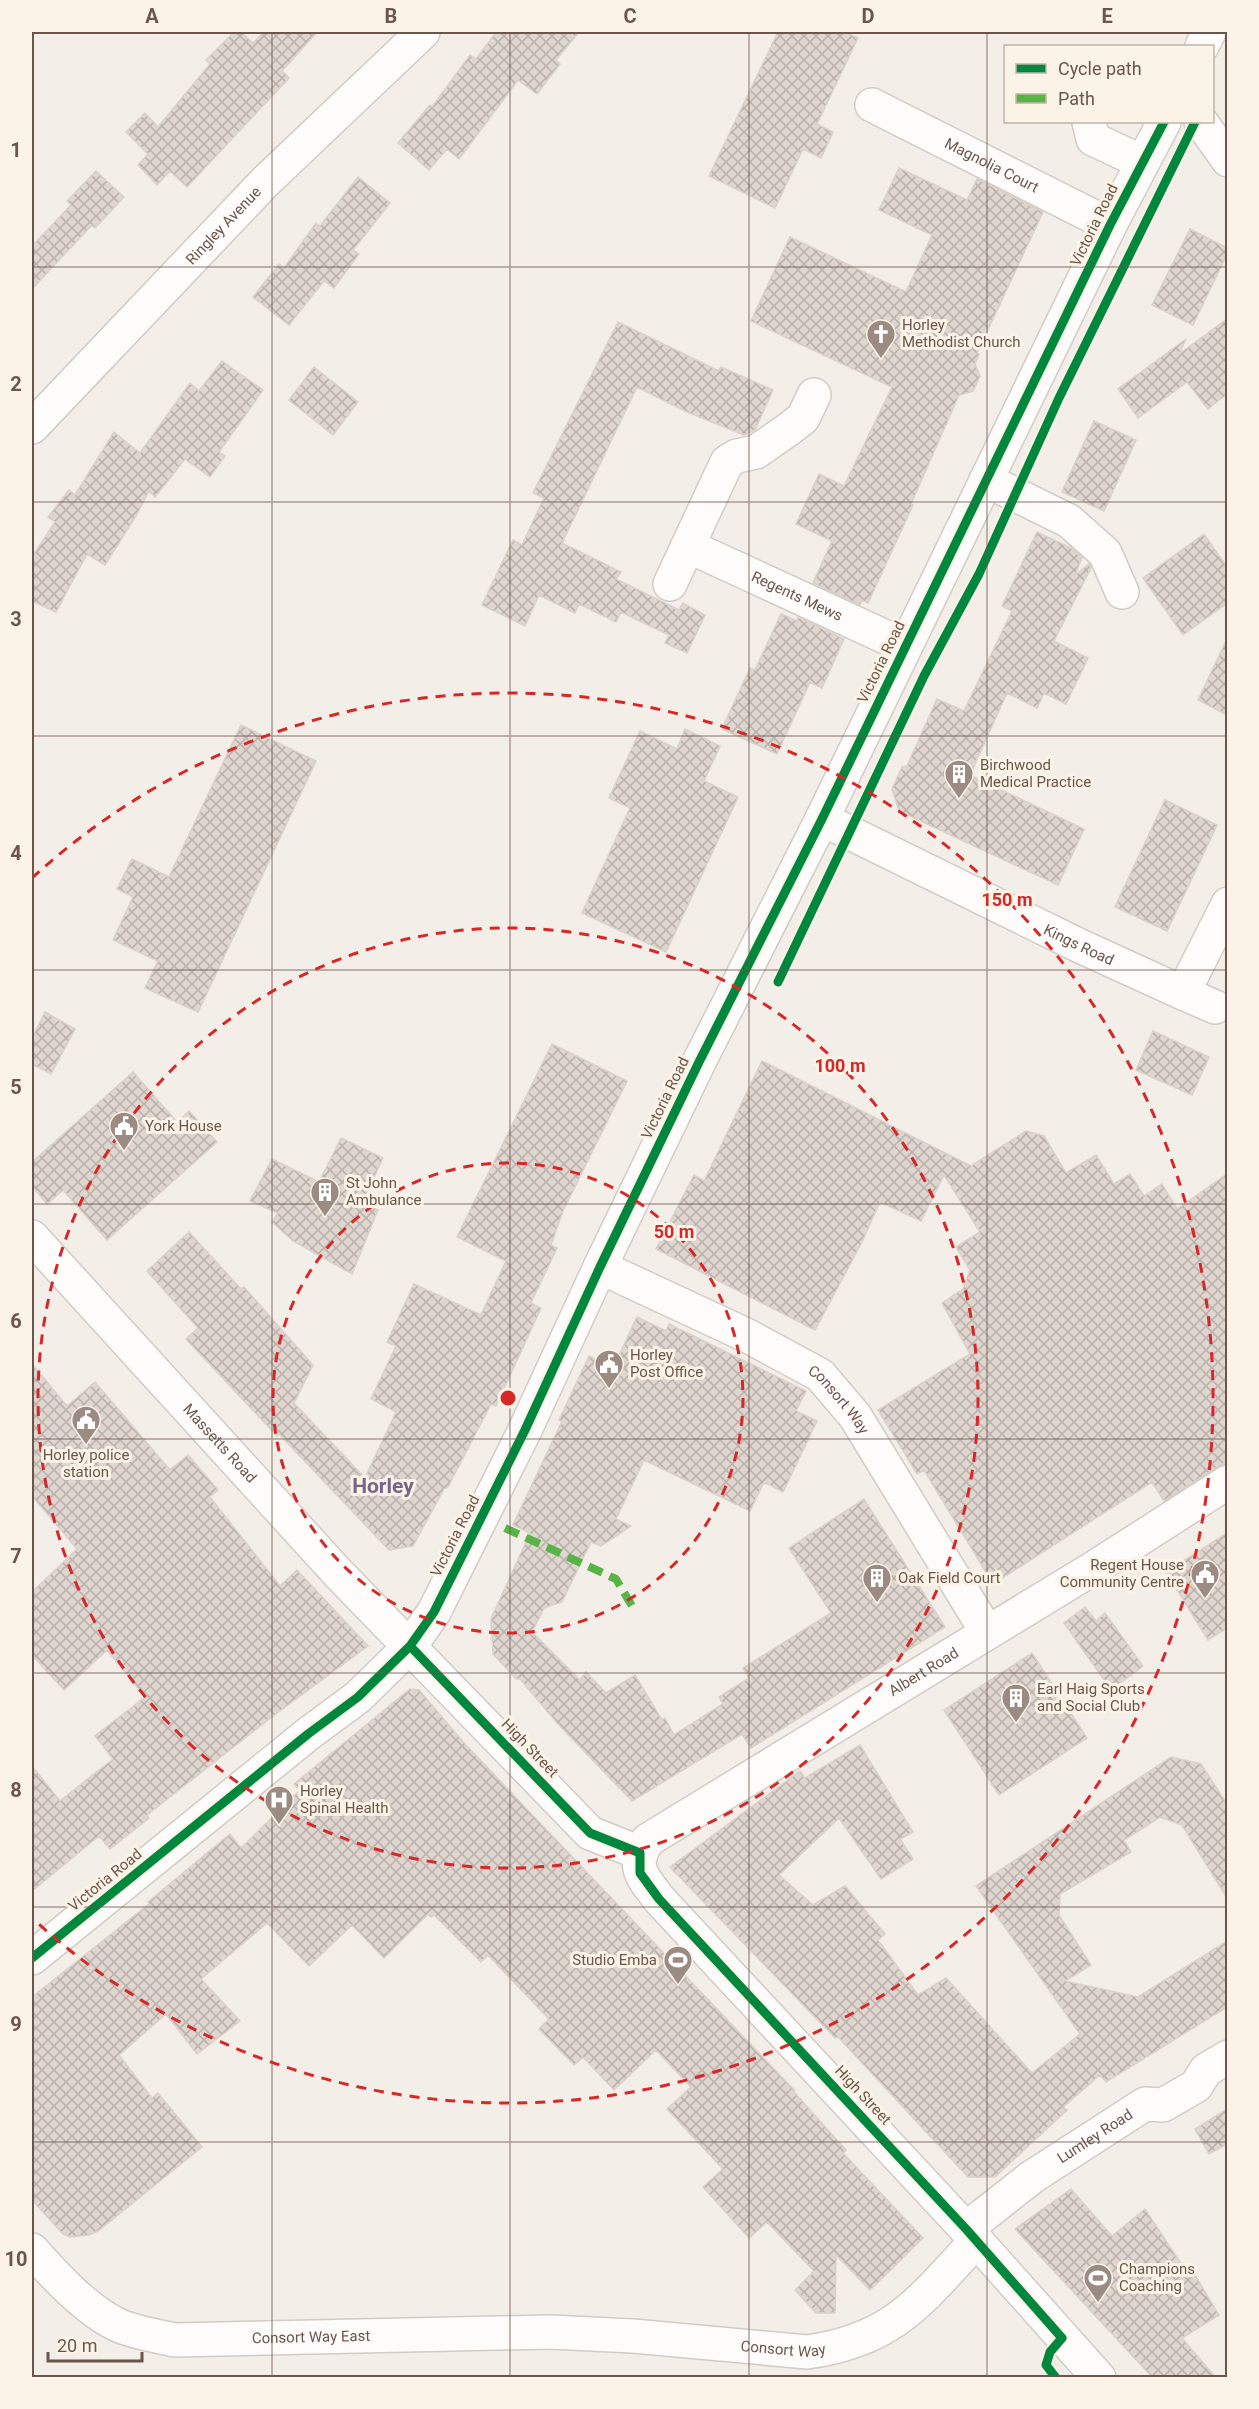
<svg xmlns="http://www.w3.org/2000/svg" width="1259" height="2409" font-family="Roboto,sans-serif">
  <style>
    .building { fill: url(#building-cross-hatch); stroke: #dbd1ca; stroke-width: 1.5 }
    .lines { fill: none; stroke-linecap: round; stroke-linejoin: round }
    .minor-casing { stroke: #d2cbc6; stroke-width: 36 }
    .minor { stroke: #fdfcfb; stroke-width: 33 }
    .quiet { stroke: #59b447; stroke-width: 8; stroke-dasharray: 15 8; stroke-linecap: butt }
    .cycleway-casing { stroke: #fcf3e7; stroke-width: 13 }
    .cycleway { stroke: #00873e; stroke-width: 9 }
    .grid { fill: none; stroke: #6c564c; stroke-width: 1.5; stroke-opacity: 0.55 }
    .ring { fill: none; stroke: #d62828; stroke-width: 3; stroke-dasharray: 10 8 }
    .labels { text-anchor: middle; dominant-baseline: central; stroke-width: 6; stroke-linejoin: round; paint-order: stroke }
    .street-label { font-size: 15px; fill: #6c564c; stroke: #fcf3e7 }
    .poi-label { font-size: 15px; fill: #6c564c; stroke: #fcf3e7; text-anchor: start }
    .district-label { font-size: 21px; font-weight: bold; fill: #7a6489; stroke: #fcf3e7 }
    .centre { fill: #d62828; stroke: #fcf3e7; stroke-width: 3 }
    .ring-label { font-size: 18px; text-anchor: middle; font-weight: bold; fill: #d62828; stroke: #fcf3e7; stroke-width: 6; stroke-linejoin: round; paint-order: stroke }
    .neatline { fill: none; stroke: #6c564c; stroke-width: 2 }
    .grid-label { font-size: 20px; text-anchor: middle; font-weight: bold; fill: #6c564c }
  </style>
  <defs>
    <pattern id="building-cross-hatch" width="8" height="8" patternUnits="userSpaceOnUse" patternTransform="scale(1.5)"><rect width="8" height="8" fill="#dfd6d0"/><path d="M0 0l8 8M0 8l8-8" fill="none" stroke="#b9b0ab"/></pattern>
  </defs>
  <rect width="100%" height="100%" fill="#f3eee7"/>
  <!-- building -->
  <path class="building" d="M 234,32 L 241,32 L 253,43 L 264,32 L 317,32 L 282,71 L 289,78 L 187,187 L 170,171 L 157,185 L 138,165 L 148,154 L 126,132 L 145,113 L 158,127 L 210,64 L 206,60 Z
    M 496,32 L 579,32 L 556,60 L 560,64 L 537,94 L 518,80 L 459,159 L 447,149 L 429,170 L 398,143 L 430,105 L 432,107 L 470,55 L 476,59 Z
    M 778,32 L 844,32 L 858,38 L 817,124 L 833,132 L 821,158 L 803,149 L 775,208 L 709,176 Z
    M 899,168 L 967,200 L 977,179 L 1043,212 L 977,353 L 979,354 L 975,364 L 980,376 L 973,391 L 959,395 L 911,504 L 913,505 L 868,603 L 862,600 L 860,605 L 813,583 L 832,541 L 796,524 L 819,474 L 844,486 L 892,387 L 751,321 L 790,237 L 906,292 L 932,235 L 879,210 Z
    M 96,171 L 124,197 L 95,228 L 92,225 L 32,289 L 32,246 L 71,205 L 67,201 Z
    M 358,177 L 390,203 L 353,250 L 359,254 L 334,288 L 324,281 L 289,325 L 253,297 L 279,264 L 284,268 L 316,223 L 320,226 Z
    M 1190,229 L 1227,248 L 1227,254 L 1193,325 L 1152,305 Z
    M 1227,319 L 1227,394 L 1208,409 L 1187,382 L 1138,418 L 1118,389 L 1186,339 L 1179,354 Z
    M 618,322 L 719,371 L 721,367 L 773,390 L 755,430 L 744,435 L 687,412 L 637,387 L 562,543 L 621,572 L 616,579 L 679,610 L 683,603 L 705,615 L 687,653 L 665,643 L 669,635 L 621,612 L 616,622 L 579,604 L 575,613 L 539,595 L 525,626 L 482,605 L 513,540 L 522,545 L 544,498 L 533,493 Z
    M 222,361 L 263,390 L 219,452 L 225,456 L 210,477 L 185,459 L 155,497 L 149,491 L 136,516 L 105,565 L 87,554 L 56,612 L 32,601 L 32,557 L 55,522 L 48,517 L 69,490 L 75,495 L 114,432 L 140,453 L 190,383 L 199,391 Z
    M 314,367 L 358,402 L 333,435 L 289,400 Z
    M 1094,421 L 1136,440 L 1104,511 L 1062,492 Z
    M 1037,532 L 1071,548 L 1082,558 L 1075,575 L 1089,564 L 1091,568 L 1054,641 L 1088,658 L 1066,704 L 1044,693 L 1037,708 L 1007,693 L 970,775 L 1084,829 L 1058,885 L 899,811 L 892,789 L 902,767 L 907,766 L 937,699 L 964,711 L 1012,611 L 1002,606 Z
    M 1204,534 L 1227,567 L 1227,603 L 1183,635 L 1143,578 Z
    M 781,614 L 797,621 L 798,617 L 844,639 L 822,688 L 810,682 L 777,754 L 722,729 L 750,668 L 755,670 Z
    M 1227,639 L 1227,715 L 1198,700 Z
    M 241,725 L 316,761 L 198,1012 L 145,988 L 158,961 L 113,940 L 133,897 L 117,889 L 132,859 L 169,877 Z
    M 685,729 L 720,746 L 704,781 L 738,797 L 666,952 L 582,913 L 630,808 L 609,798 L 640,731 L 677,749 Z
    M 1165,800 L 1217,825 L 1167,931 L 1115,907 Z
    M 45,1012 L 75,1029 L 51,1074 L 32,1064 L 32,1038 Z
    M 1153,1031 L 1209,1057 L 1192,1095 L 1136,1070 Z
    M 552,1044 L 627,1081 L 563,1211 L 551,1245 L 557,1248 L 531,1303 L 541,1308 L 496,1406 L 491,1404 L 448,1487 L 444,1489 L 413,1546 L 389,1550 L 278,1433 L 277,1436 L 186,1339 L 198,1328 L 147,1271 L 189,1232 L 241,1289 L 244,1287 L 313,1365 L 294,1403 L 365,1478 L 396,1412 L 371,1399 L 396,1346 L 387,1342 L 414,1284 L 481,1315 L 506,1261 L 457,1237 Z
    M 762,1061 L 971,1166 L 1026,1131 L 1044,1136 L 1066,1173 L 1096,1155 L 1114,1184 L 1130,1174 L 1144,1196 L 1162,1184 L 1177,1209 L 1227,1174 L 1227,1461 L 1164,1501 L 1152,1482 L 993,1584 L 924,1470 L 917,1474 L 878,1410 L 970,1354 L 942,1303 L 963,1289 L 970,1270 L 956,1247 L 980,1232 L 944,1175 L 921,1221 L 880,1202 L 861,1244 L 815,1330 L 656,1249 L 694,1175 L 704,1181 Z
    M 133,1072 L 177,1122 L 189,1111 L 217,1142 L 107,1240 L 63,1190 L 47,1204 L 32,1186 L 32,1162 Z
    M 341,1138 L 383,1158 L 362,1203 L 378,1210 L 352,1274 L 293,1241 L 272,1222 L 278,1213 L 250,1201 L 272,1159 L 319,1182 Z
    M 637,1317 L 666,1331 L 669,1324 L 806,1391 L 796,1411 L 817,1421 L 783,1492 L 764,1482 L 750,1511 L 644,1460 L 616,1519 L 631,1526 L 601,1546 L 591,1542 L 562,1602 L 544,1608 L 532,1632 L 580,1680 L 586,1672 L 606,1693 L 635,1675 L 662,1720 L 665,1718 L 674,1735 L 723,1704 L 719,1697 L 749,1678 L 743,1668 L 831,1613 L 789,1548 L 864,1499 L 945,1627 L 751,1748 L 742,1734 L 632,1801 L 557,1723 L 520,1679 L 516,1679 L 493,1654 L 491,1619 L 530,1533 L 513,1525 L 562,1421 L 559,1420 L 589,1356 L 613,1368 Z
    M 32,1364 L 67,1406 L 95,1382 L 170,1470 L 188,1455 L 218,1490 L 210,1497 L 280,1586 L 297,1570 L 368,1646 L 273,1716 L 147,1815 L 149,1818 L 110,1849 L 99,1836 L 32,1891 L 32,1766 L 60,1801 L 113,1759 L 95,1736 L 145,1697 L 107,1650 L 64,1690 L 32,1655 L 32,1592 L 77,1549 L 32,1496 Z
    M 1227,1533 L 1227,1628 L 1208,1640 L 1166,1572 Z
    M 1085,1607 L 1096,1621 L 1105,1613 L 1143,1666 L 1111,1690 L 1064,1623 Z
    M 1032,1653 L 1087,1738 L 999,1795 L 944,1710 Z
    M 410,1689 L 419,1690 L 465,1744 L 795,2091 L 794,2092 L 846,2150 L 843,2153 L 923,2238 L 870,2290 L 836,2255 L 835,2313 L 816,2313 L 795,2290 L 814,2271 L 767,2222 L 749,2238 L 703,2187 L 723,2169 L 667,2109 L 691,2087 L 656,2050 L 614,2090 L 583,2057 L 574,2065 L 539,2029 L 549,2019 L 488,1955 L 481,1962 L 434,1915 L 431,1917 L 428,1914 L 384,1958 L 352,1925 L 309,1966 L 267,1923 L 201,1979 L 240,2021 L 197,2054 L 166,2014 L 119,2055 L 152,2098 L 158,2093 L 202,2147 L 98,2231 L 89,2235 L 70,2237 L 63,2234 L 32,2200 L 32,1997 L 149,1904 L 148,1902 L 230,1834 L 241,1848 L 300,1790 L 294,1784 Z
    M 860,1745 L 913,1832 L 900,1839 L 913,1859 L 881,1879 L 839,1818 L 779,1875 L 813,1905 L 845,1886 L 885,1934 L 878,1940 L 918,1995 L 946,1978 L 1032,2073 L 1080,2034 L 976,1886 L 1171,1757 L 1201,1764 L 1227,1804 L 1227,1898 L 1182,1825 L 1160,1817 L 1124,1840 L 1131,1852 L 1060,1894 L 1059,1915 L 1091,1965 L 1065,1981 L 1138,1997 L 1227,1941 L 1227,2007 L 1106,2082 L 1100,2075 L 1063,2107 L 1067,2110 L 995,2177 L 968,2177 L 838,2037 L 835,2038 L 670,1867 L 800,1771 L 805,1778 Z
    M 1227,2109 L 1227,2144 L 1209,2154 L 1195,2129 Z
    M 1071,2189 L 1112,2236 L 1145,2209 L 1190,2277 L 1195,2275 L 1219,2315 L 1182,2338 L 1216,2378 L 1153,2378 L 1015,2229 Z"/>
  <g class="lines">
    <!-- minor casing -->
    <g class="minor-casing">
      <g id="minor">
        <path d="M 1202,46 L 1209,32"/>
        <path id="s1" d="M 872,105 L 1110,225"/>
        <path d="M 1089,122 L 1093,139 L 1142,162"/>
        <path d="M 1201,122 L 1228,160"/>
        <path id="s2" d="M 32,427 L 265,182 L 423,32"/>
        <path d="M 986,480 L 1069,521 L 1105,553 L 1122,592"/>
        <path id="s3" d="M 688,546 L 905,646"/>
        <path d="M 670,584 L 727,462 L 737,456 L 756,452 L 789,429 L 803,418 L 814,395"/>
        <path id="s4" d="M 822,819 L 1080,946 L 1183,993 L 1228,904"/>
        <path d="M 1183,993 L 1215,1007"/>
        <path id="s5" d="M 32,1237 L 337,1572 L 590,1833 L 640,1853"/>
        <path id="s6" d="M 600,1267 L 746,1335 L 820,1375 L 855,1416 L 987,1632"/>
        <path d="M 32,1958 L 308,1734 L 358,1697 L 410,1646 L 434,1612 L 525,1430 L 600,1267 L 699,1062 L 822,819 L 1110,225 L 1164,122"/>
        <path id="s7" d="M 966,2229 L 1032,2177 L 1145,2104 L 1163,2105 L 1196,2086 L 1206,2070 L 1228,2057"/>
        <path id="s8" d="M 32,2250 C 55,2276 88,2312 120,2326 C 137,2333 157,2336 175,2340 L 550,2332 L 633,2336 L 807,2352 C 894,2340 920,2301 976,2241"/>
        <path id="s9" d="M 1099,2378 L 966,2229 L 659,1899 C 643,1877 630,1867 648,1840 L 1097,1566 L 1228,1482"/>
      </g>
    </g>
    <!-- minor -->
    <use href="#minor" class="minor"/>
    <!-- quiet -->
    <path class="quiet" d="M 505,1528 L 616,1579 L 635,1611"/>
    <!-- cycleway casing -->
    <g class="cycleway-casing">
      <path id="cycleway" d="M 778,982 L 924,676 L 979,574 L 1059,398 L 1195,122
        M 410,1646 L 590,1833 L 640,1853 L 640,1873 L 659,1899 L 966,2229 L 1062,2338 L 1050,2352 L 1046,2365 L 1056,2378
        M 32,1958 L 308,1734 L 358,1697 L 410,1646 L 434,1612 L 525,1430 L 600,1267 L 699,1062 L 822,819 L 1110,225 L 1164,122"/>
    </g>
    <!-- cycleway -->
    <use href="#cycleway" class="cycleway"/>
  </g>
  <!-- grid -->
  <path class="grid" d="M 272,32 L 272,2378M 510,32 L 510,2378M 749,32 L 749,2378M 987,32 L 987,2378M 32,267 L 1228,267M 32,502 L 1228,502M 32,736 L 1228,736M 32,970 L 1228,970M 32,1204 L 1228,1204M 32,1439 L 1228,1439M 32,1673 L 1228,1673M 32,1907 L 1228,1907M 32,2142 L 1228,2142"/>
  <!-- distance rings -->
  <g class="ring">
    <circle cx="508" cy="1398" r="235"/>
    <circle cx="508" cy="1398" r="470"/>
    <path d="M32 878A705 705 0 1 1 32 1918"/>
  </g>
  <!-- icons -->
  <defs>
    <g id="church-pin" transform="scale(1.5)"><path d="M0 17L-7.5 6A9.5 9.5 0 1 1 7.5 6Z" fill="#9b8b82" stroke="#fcf3e7"/><path d="M-1.2-6h2.4v3.5h3.3v2.4h-3.3V6h-2.4V-.1h-3.3v-2.4h3.3Z" fill="#fff"/></g>
    <g id="building-pin" transform="scale(1.5)"><path d="M0 17L-7.5 6A9.5 9.5 0 1 1 7.5 6Z" fill="#9b8b82" stroke="#fcf3e7"/><path d="M-4-6H4V6H1V3H-1V6H-4ZM-2.5-4.3h1.7v1.8h-1.7ZM.8-4.3h1.7v1.8H.8ZM-2.5-1h1.7V.8h-1.7ZM.8-1h1.7V.8H.8Z" fill="#fff"/></g>
    <g id="civic-pin" transform="scale(1.5)"><path d="M0 17L-7.5 6A9.5 9.5 0 1 1 7.5 6Z" fill="#9b8b82" stroke="#fcf3e7"/><path d="M-.6-6.5H3V-4.5H.6V-3L4-1V1h2V6H-6V1h2V-1L-.6-3ZM-1.2 2.5V6h2.4V2.5Z" fill="#fff"/></g>
    <g id="hospital-pin" transform="scale(1.5)"><path d="M0 17L-7.5 6A9.5 9.5 0 1 1 7.5 6Z" fill="#9b8b82" stroke="#fcf3e7"/><path d="M-5-5h3v3.5h4V-5h3V5h-3V1.5h-4V5h-3Z" fill="#fff"/></g>
    <g id="stadium-pin" transform="scale(1.5)"><path d="M0 17L-7.5 6A9.5 9.5 0 1 1 7.5 6Z" fill="#9b8b82" stroke="#fcf3e7"/><path d="M0-5a6.5 5 0 1 0 0 10a6.5 5 0 1 0 0-10ZM-3.5-1.8h7v3.6h-7Z" fill="#fff"/></g>
  </defs>
  <g fill-rule="evenodd">
    <use href="#church-pin" x="881" y="334"/>
    <use href="#building-pin" x="959" y="774"/>
    <use href="#civic-pin" x="124" y="1126"/>
    <use href="#building-pin" x="325" y="1192"/>
    <use href="#civic-pin" x="609" y="1364"/>
    <use href="#civic-pin" x="86" y="1420"/>
    <use href="#civic-pin" x="1205" y="1574"/>
    <use href="#building-pin" x="877" y="1578"/>
    <use href="#building-pin" x="1016" y="1698"/>
    <use href="#hospital-pin" x="279" y="1800"/>
    <use href="#stadium-pin" x="678" y="1960"/>
    <use href="#stadium-pin" x="1098" y="2278"/>
  </g>
  <g class="labels">
    <!-- street labels -->
    <g class="street-label">
      <text stroke="none"><textPath href="#s1" startOffset="134">Magnolia Court</textPath></text>
      <text transform="translate(1094 225) rotate(-64)">Victoria Road</text>
      <text stroke="none"><textPath href="#s2" startOffset="278">Ringley Avenue</textPath></text>
      <text stroke="none"><textPath href="#s3" startOffset="120">Regents Mews</textPath></text>
      <text transform="translate(881 662) rotate(-64)">Victoria Road</text>
      <text stroke="none"><textPath href="#s4" startOffset="286">Kings Road</textPath></text>
      <text transform="translate(665 1098) rotate(-64)">Victoria Road</text>
      <text stroke="none"><textPath href="#s6" startOffset="276">Consort Way</textPath></text>
      <text stroke="none"><textPath href="#s5" startOffset="279">Massetts Road</textPath></text>
      <text transform="translate(455 1536) rotate(-63)">Victoria Road</text>
      <text stroke="none"><textPath href="#s9" startOffset="1040">Albert Road</textPath></text>
      <text transform="translate(530 1748) rotate(46)">High Street</text>
      <text transform="translate(105 1880) rotate(-39)">Victoria Road</text>
      <text transform="translate(863 2095) rotate(47)">High Street</text>
      <text stroke="none"><textPath href="#s7" startOffset="159">Lumley Road</textPath></text>
      <text stroke="none"><textPath href="#s8" startOffset="310">Consort Way East</textPath></text>
      <text stroke="none"><textPath href="#s8" startOffset="783">Consort Way</textPath></text>
    </g>
    <!-- poi labels -->
    <g class="poi-label">
      <text x="902" y="325">Horley<tspan x="902" dy="17">Methodist Church</tspan></text>
      <text x="980" y="765">Birchwood<tspan x="980" dy="17">Medical Practice</tspan></text>
      <text x="145" y="1126">York House</text>
      <text x="346" y="1183">St John<tspan x="346" dy="17">Ambulance</tspan></text>
      <text x="630" y="1355">Horley<tspan x="630" dy="17">Post Office</tspan></text>
      <text x="86" y="1455" text-anchor="middle">Horley police<tspan x="86" dy="17">station</tspan></text>
      <text x="1184" y="1565" text-anchor="end">Regent House<tspan x="1184" dy="17">Community Centre</tspan></text>
      <text x="898" y="1578">Oak Field Court</text>
      <text x="1037" y="1689">Earl Haig Sports<tspan x="1037" dy="17">and Social Club</tspan></text>
      <text x="300" y="1791">Horley<tspan x="300" dy="17">Spinal Health</tspan></text>
      <text x="657" y="1960" text-anchor="end">Studio Emba</text>
      <text x="1119" y="2269">Champions<tspan x="1119" dy="17">Coaching</tspan></text>
    </g>
    <!-- district labels -->
    <g class="district-label">
      <text x="383" y="1486">Horley</text>
    </g>
  </g>
  <circle cx="508" cy="1398" r="9" class="centre"/>
  <g class="ring-label">
    <text x="1007" y="906">150 m</text>
    <text x="840" y="1072">100 m</text>
    <text x="674" y="1238">50 m</text>
  </g>
  <!-- border -->
  <rect width="1259" height="2409" fill="none" stroke="#fcf3e7" stroke-width="66"/>
  <!-- legend -->
  <rect x="1004" y="45" width="210" height="78" fill="#fcf3e7" stroke="#c2b4a9" stroke-width="1.5"/>
  <rect x="1016" y="64" width="30" height="9" fill="#00873e" stroke="#c2b4a9" stroke-width="1.5"/>
  <text x="1058" y="75" font-size="18" fill="#6c564c">Cycle path</text>
  <rect x="1016" y="94" width="30" height="9" fill="#59b447" stroke="#c2b4a9" stroke-width="1.5"/>
  <text x="1058" y="105" font-size="18" fill="#6c564c">Path</text>
  <!-- scale -->
  <path d="M48 2352v9h94v-9" fill="none" stroke="#6c564c" stroke-width="3"/>
  <text x="57" y="2352" font-size="18" fill="#6c564c" stroke="#fcf3e7" stroke-width="4.5" paint-order="stroke">20 m</text>
  <rect x="33" y="33" width="1193" height="2343" class="neatline"/>
  <g class="grid-label">
    <text x="152" y="23">A</text>
    <text x="391" y="23">B</text>
    <text x="630" y="23">C</text>
    <text x="868" y="23">D</text>
    <text x="1107" y="23">E</text>
    <text x="16" y="157">1</text>
    <text x="16" y="391">2</text>
    <text x="16" y="626">3</text>
    <text x="16" y="860">4</text>
    <text x="16" y="1094">5</text>
    <text x="16" y="1328">6</text>
    <text x="16" y="1563">7</text>
    <text x="16" y="1797">8</text>
    <text x="16" y="2031">9</text>
    <text x="16" y="2266">10</text>
  </g>
</svg>
